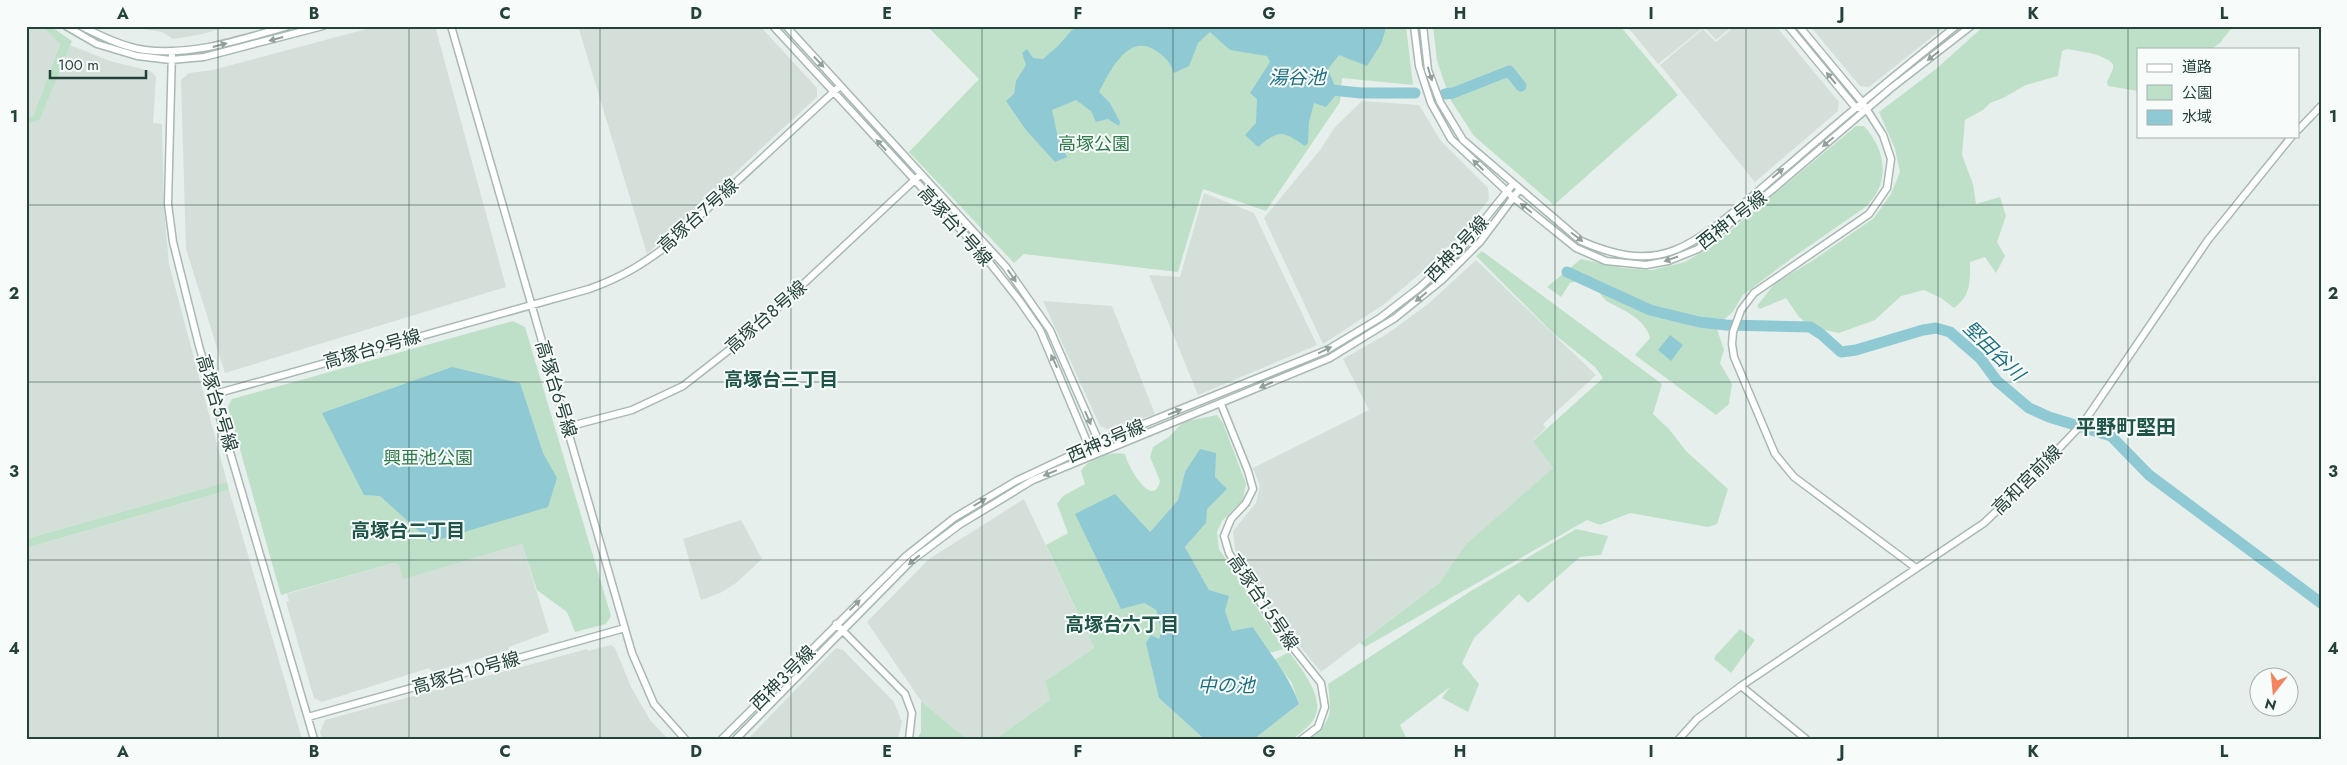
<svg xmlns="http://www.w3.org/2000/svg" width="2347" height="765" font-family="Jost,'Noto Sans JP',sans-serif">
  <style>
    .built { fill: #d4dfda }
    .green { fill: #bfe0c8 }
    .water { fill: #8ec9d4 }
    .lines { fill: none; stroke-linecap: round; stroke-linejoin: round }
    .river { stroke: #8ec9d4; stroke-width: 11 }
    .minor-casing { stroke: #a8b8b2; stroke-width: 9 }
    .minor { stroke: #fff; stroke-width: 6 }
    .oneway { fill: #92a09c }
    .grid { fill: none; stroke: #24423a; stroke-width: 1; stroke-opacity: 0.55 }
    .labels { text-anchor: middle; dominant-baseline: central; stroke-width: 4; stroke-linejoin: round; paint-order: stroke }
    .park-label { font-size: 18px; fill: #2d7a4b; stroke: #f7fbf9 }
    .street-label { font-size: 18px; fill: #24423a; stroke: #f7fbf9 }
    .water-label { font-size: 19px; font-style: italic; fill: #1c6f80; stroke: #f7fbf9 }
    .neighbourhood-label { font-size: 19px; font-weight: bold; fill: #1f5548; stroke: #f7fbf9 }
    .quarter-label { font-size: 20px; font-weight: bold; fill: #1f5548; stroke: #f7fbf9 }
    .neatline { fill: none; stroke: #24423a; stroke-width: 2 }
    .grid-label { font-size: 16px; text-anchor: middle; font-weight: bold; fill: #24423a }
  </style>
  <rect width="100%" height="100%" fill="#e6efeb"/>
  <!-- built -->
  <path class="built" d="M 26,26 L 42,26 L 60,43 L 33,116 L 26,118 Z
    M 124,26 L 229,26 L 203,34 L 173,39 L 162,32 Z
    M 378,26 L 435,26 L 506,287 L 225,373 L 186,249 L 181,80 L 189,73 L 213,70 Z
    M 578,26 L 760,26 L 817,88 L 817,97 L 647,254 Z
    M 1627,26 L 1733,26 L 1716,40 L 1704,27 L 1658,64 Z
    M 1735,26 L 1776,26 L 1839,102 L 1838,111 L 1755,182 L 1660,65 L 1703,29 L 1716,42 Z
    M 1810,26 L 1946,26 L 1869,87 L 1860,86 Z
    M 70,45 L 110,61 L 151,71 L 156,77 L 153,123 L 162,124 L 164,209 L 169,264 L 227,482 L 26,539 L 26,124 L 40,120 Z
    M 1362,101 L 1419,105 L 1441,141 L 1488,188 L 1489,199 L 1463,233 L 1427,268 L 1383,305 L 1323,344 L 1264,218 L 1320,150 L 1335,127 Z
    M 1204,193 L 1254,213 L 1317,345 L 1198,395 L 1149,275 L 1180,277 Z
    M 1476,260 L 1596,375 L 1543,424 L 1546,428 L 1533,440 L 1553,468 L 1466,544 L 1439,583 L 1321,672 L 1275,616 L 1235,549 L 1233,531 L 1256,503 L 1260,486 L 1253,468 L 1369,410 L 1343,359 L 1387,334 L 1428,304 Z
    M 1043,301 L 1112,306 L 1155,414 L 1110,430 L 1100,426 Z
    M 229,490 L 302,739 L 26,739 L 26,548 Z
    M 1024,499 L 1094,648 L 1045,681 L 1050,700 L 995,739 L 967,739 L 921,701 L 867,622 L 929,559 Z
    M 741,520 L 762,559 L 736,583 L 722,592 L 701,600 L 683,539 Z
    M 522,544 L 549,632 L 509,647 L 509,650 L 433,672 L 429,668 L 322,702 L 314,698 L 286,602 L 289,601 L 287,594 L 393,563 L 399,565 L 404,578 Z
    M 611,645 L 615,648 L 631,687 L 650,720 L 668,739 L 322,739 L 320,732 L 325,720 L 587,649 L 588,651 Z
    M 836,648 L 843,650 L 894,702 L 902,722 L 898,739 L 748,739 Z"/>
  <!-- green -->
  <path class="green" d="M 42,26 L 50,26 L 72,41 L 40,120 L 26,124 L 26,118 L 33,116 L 60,44 Z
    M 927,26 L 1406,26 L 1413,85 L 1342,78 L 1340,102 L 1266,211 L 1203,189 L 1178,272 L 1024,254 L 1014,263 L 909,152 L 979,79 Z
    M 1433,26 L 1620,26 L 1678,95 L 1554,205 L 1474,136 L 1450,99 L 1437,61 Z
    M 1984,26 L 2233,26 L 2220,43 L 2211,49 L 2138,49 L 2138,91 L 2108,86 L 2107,82 L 2113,69 L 2113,64 C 2102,53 2082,52 2067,49 L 2062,51 L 2058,76 L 2026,85 L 2003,98 L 1990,103 L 1983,110 L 1965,120 L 1962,155 L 1973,184 L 1976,204 L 2000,197 L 2006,216 L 1997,242 L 2005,256 L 1996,273 L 1985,257 L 1970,262 C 1970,282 1971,296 1954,308 L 1941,298 L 1924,290 L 1901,296 L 1875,320 L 1839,333 L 1811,327 L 1799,317 L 1786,298 L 1760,309 L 1757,306 L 1775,283 L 1812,261 L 1874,218 L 1891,194 L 1900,172 L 1895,149 L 1879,112 L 1936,69 Z
    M 1856,126 L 1864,126 C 1887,151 1891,185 1864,208 L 1792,258 L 1743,295 L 1732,313 L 1718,324 L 1717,329 L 1724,350 L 1720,363 L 1732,384 L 1729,404 L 1716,415 L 1635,355 L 1650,338 C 1645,319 1625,311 1610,303 C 1604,301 1601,293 1596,290 C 1590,286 1584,284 1578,281 L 1570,283 L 1561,297 L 1547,287 L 1581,259 L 1623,268 L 1652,270 L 1685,262 L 1712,246 Z
    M 1482,251 L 1662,384 L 1653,414 L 1669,429 L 1686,451 L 1728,489 L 1717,524 L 1708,527 L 1630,513 L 1600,525 L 1587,520 L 1365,647 L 1360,643 L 1439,583 L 1466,544 L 1553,468 L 1533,441 L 1603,378 L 1595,367 L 1554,334 L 1476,256 Z
    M 513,321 L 525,327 L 611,616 L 606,624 L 575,632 L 567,612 L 537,590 L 522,544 L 403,579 L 399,565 L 393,563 L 281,595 L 228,407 L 232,399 Z
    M 1217,415 L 1223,423 L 1246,484 L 1243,500 L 1222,521 L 1217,532 L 1219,549 L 1284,649 L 1269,653 L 1253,627 L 1232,632 L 1225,611 L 1209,590 L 1185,547 L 1206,523 L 1185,472 L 1178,500 L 1150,532 L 1144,603 L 1156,610 L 1161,631 L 1159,639 L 1159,698 L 1204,739 L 995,739 L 1050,700 L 1045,681 L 1094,648 L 1046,545 L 1068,533 L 1057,504 L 1063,496 L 1085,484 L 1081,471 C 1089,458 1110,451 1125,454 C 1127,465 1153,511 1160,481 L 1150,457 L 1153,447 L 1169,437 L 1183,422 Z
    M 227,482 L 229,490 L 26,548 L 26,539 Z
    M 1576,529 L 1608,536 L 1601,555 L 1580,557 L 1528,603 L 1519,594 L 1474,638 L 1462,663 L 1479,684 L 1468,712 L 1442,698 L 1450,687 L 1400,725 L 1407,739 L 1309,739 C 1334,719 1331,714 1328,684 L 1471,591 Z
    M 1740,629 L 1755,640 L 1731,673 L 1714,659 L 1716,655 Z
    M 1289,652 C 1304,673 1334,707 1305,729 C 1302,732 1297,736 1293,738 C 1283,742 1265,739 1254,739 L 1299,704 L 1292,683 L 1274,660 Z
    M 921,701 L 967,739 L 917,739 L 921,732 Z"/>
  <!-- water -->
  <path class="water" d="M 1081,26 L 1385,26 L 1386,28 L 1381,44 L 1367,66 L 1339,55 L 1328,69 L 1334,84 L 1335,96 L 1326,107 L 1314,103 L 1309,122 L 1308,143 L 1305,146 C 1282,131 1280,129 1258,147 L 1245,135 L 1256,123 L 1257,99 L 1250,93 L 1270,62 L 1267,56 L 1230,50 L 1210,32 L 1198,43 L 1189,66 L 1174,73 C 1170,62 1167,59 1158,52 C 1129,30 1110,71 1099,92 L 1110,103 L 1120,122 L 1119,126 L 1108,119 L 1096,122 L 1091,111 L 1076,100 L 1052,110 L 1058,138 L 1067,157 L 1055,162 L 1026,130 L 1006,101 L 1014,94 L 1016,81 L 1026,65 L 1022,53 L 1027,49 L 1033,58 L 1043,59 L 1058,46 L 1072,30 Z
    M 1670,335 L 1683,345 L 1671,361 L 1658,350 Z
    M 452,367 L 520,383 L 543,453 L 557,478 L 548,507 L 431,542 L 380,496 L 364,495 L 322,413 Z
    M 1200,449 L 1216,453 L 1215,477 L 1227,489 L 1207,509 L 1206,523 L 1185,547 L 1209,590 L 1229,596 L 1225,611 L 1232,631 L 1253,627 C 1269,653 1289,675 1299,704 L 1254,739 L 1204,739 L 1159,698 L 1146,643 L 1151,635 L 1159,639 L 1161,631 L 1156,610 L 1144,603 L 1121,609 L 1075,514 L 1115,494 L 1150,532 L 1178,500 L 1185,472 Z"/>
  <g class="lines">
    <!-- river -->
    <path class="river" d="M 1321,89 L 1361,93 L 1415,93
      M 1445,94 L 1453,93 L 1509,71 L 1521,86
      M 1567,272 L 1650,310 L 1699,322 L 1726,325 L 1810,327 L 1821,334 L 1841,352 L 1856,350 L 1923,330 L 1936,328 L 1950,332 L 1980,358 L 1997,381 L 2029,408 L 2049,417 L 2111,436 L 2149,475 L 2321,603"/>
    <!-- minor casing -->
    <g class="minor-casing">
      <path id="minor" d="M 66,26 L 97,44 L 137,56 L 171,60 L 204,57 L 323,26
        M 81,26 C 101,36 123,47 145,50 C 195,56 242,39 288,26
        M 451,26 L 632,653 L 654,704 L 685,739
        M 773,26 L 982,253 L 1019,300 L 1040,330 L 1090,449
        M 786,26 L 1006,267 L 1050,330 L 1103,451
        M 1414,26 L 1419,66 L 1431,103 L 1451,139 L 1514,198 L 1576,248 L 1606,261 L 1646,265 L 1668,261 L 1698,249 L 1772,190 L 1890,89 L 1971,26
        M 1423,26 L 1428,70 L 1440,102 L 1463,140 L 1581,241 C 1611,254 1643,263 1675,250 C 1713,235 1758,190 1790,164 C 1844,117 1900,71 1956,26
        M 1788,26 L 1855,107 L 1859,108
        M 1799,26 L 1862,102 L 1883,135 L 1891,159 L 1887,188 L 1869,214 L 1754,293 L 1741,310 L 1733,332 L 1732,344 L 1734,357 L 1775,454 L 1794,477 L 1916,568
        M 172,51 L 168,204 L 173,242 L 199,346 L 314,739
        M 2298,130 L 2321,106
        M 215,394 L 589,289 C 620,278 642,265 668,245 L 840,86
        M 1221,404 L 1248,471 L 1253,489 L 1246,503 L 1231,519 L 1224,536 L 1229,553 L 1274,624 L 1321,683 L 1325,707 L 1318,727 L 1302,739
        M 567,427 L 632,410 L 683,386 L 752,332 L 921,174
        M 836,624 L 905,694 L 912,713 L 909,739
        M 1741,686 L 1806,739
        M 308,717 L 625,628
        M 722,739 L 906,556 L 954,518 L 1016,481 L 1099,442 L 1327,350 L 1380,318 L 1419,288 L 1459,251 L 1513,184
        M 736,739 L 911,561 L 959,525 L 1033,480 L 1330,358 L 1395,318 L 1442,280 L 1480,242 L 1519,190
        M 1679,739 L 1697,719 L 1741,686 L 1984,523 L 2025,484 L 2084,422 L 2208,240 L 2292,136"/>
    </g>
    <!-- minor -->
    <use href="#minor" class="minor"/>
  </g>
  <!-- one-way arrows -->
  <defs><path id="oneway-solid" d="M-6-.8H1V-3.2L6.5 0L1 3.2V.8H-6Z" transform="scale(1.25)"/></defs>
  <g class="oneway">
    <use href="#oneway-solid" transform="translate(276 39) rotate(165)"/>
    <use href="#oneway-solid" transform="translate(220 45) rotate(-15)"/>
    <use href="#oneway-solid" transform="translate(1933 56) rotate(142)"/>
    <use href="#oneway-solid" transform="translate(819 62) rotate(47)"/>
    <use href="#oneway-solid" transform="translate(1430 74) rotate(73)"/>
    <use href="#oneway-solid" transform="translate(1831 78) rotate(-130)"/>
    <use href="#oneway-solid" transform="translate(1828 142) rotate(140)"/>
    <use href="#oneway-solid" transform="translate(881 145) rotate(-133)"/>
    <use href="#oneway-solid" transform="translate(1478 165) rotate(-136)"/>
    <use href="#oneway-solid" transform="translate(1778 173) rotate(-40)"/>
    <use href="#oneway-solid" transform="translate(1526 208) rotate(-141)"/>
    <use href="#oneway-solid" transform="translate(1577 237) rotate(37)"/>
    <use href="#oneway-solid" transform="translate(1671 259) rotate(161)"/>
    <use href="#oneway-solid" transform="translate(1012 276) rotate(55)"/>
    <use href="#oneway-solid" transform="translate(1421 297) rotate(141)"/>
    <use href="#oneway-solid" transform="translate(1325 350) rotate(-26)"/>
    <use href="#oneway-solid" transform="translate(1054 361) rotate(-115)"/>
    <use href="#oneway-solid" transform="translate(1266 385) rotate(157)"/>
    <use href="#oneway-solid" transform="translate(1175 412) rotate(-21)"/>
    <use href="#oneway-solid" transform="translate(1088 418) rotate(66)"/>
    <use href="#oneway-solid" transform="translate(1050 473) rotate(157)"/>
    <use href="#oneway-solid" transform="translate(980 502) rotate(-31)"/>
    <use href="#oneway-solid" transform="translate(914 560) rotate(140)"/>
    <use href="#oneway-solid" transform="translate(855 605) rotate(-44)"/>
  </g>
  <!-- grid -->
  <path class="grid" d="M 218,26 L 218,739M 409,26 L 409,739M 600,26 L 600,739M 791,26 L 791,739M 982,26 L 982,739M 1173,26 L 1173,739M 1364,26 L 1364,739M 1555,26 L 1555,739M 1746,26 L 1746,739M 1938,26 L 1938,739M 2128,26 L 2128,739M 26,205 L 2321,205M 26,382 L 2321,382M 26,560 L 2321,560"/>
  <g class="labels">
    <!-- park labels -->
    <g class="park-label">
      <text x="1094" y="144">高塚公園</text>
      <text x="428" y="458">興亜池公園</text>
    </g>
    <!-- street labels -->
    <g class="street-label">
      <text transform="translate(698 216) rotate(-42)">高塚台７号線</text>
      <text transform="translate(1732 220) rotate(-38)">西神１号線</text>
      <text transform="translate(955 226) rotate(48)">高塚台１号線</text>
      <text transform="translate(1457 249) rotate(-47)">西神３号線</text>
      <text transform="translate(766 317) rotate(-41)">高塚台８号線</text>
      <text transform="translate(372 349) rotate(-16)">高塚台９号線</text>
      <text transform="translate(556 389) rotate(73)">高塚台６号線</text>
      <text transform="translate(217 403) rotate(73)">高塚台５号線</text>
      <text transform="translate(1106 441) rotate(-23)">西神３号線</text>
      <text transform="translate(2027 480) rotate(-45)">高和宮前線</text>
      <text transform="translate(1263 602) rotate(56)">高塚台１５号線</text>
      <text transform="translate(466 673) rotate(-16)">高塚台１０号線</text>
      <text transform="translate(783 678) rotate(-45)">西神３号線</text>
    </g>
    <!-- water labels -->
    <g class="water-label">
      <text x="1297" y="77">湯谷池</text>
      <text transform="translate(1994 351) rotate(44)">堅田谷川</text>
      <text x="1226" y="685">中の池</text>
    </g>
    <!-- neighbourhood labels -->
    <g class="neighbourhood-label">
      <text x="781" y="379">高塚台三丁目</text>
      <text x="408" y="530">高塚台二丁目</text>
      <text x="1122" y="624">高塚台六丁目</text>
    </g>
    <!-- quarter labels -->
    <g class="quarter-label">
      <text x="2126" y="427">平野町堅田</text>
    </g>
  </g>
  <!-- border -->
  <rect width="2347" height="765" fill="none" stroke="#f7fbf9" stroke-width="55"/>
  <!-- legend -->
  <rect x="2137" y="48" width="162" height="90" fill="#f7fbf9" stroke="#a3b1ad"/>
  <rect x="2147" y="64" width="25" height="8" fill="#ffffff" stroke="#a3b1ad"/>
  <text x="2182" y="72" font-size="15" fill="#24423a">道路</text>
  <rect x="2147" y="85" width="25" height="15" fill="#bfe0c8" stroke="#a3b1ad"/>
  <text x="2182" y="98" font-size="15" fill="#24423a">公園</text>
  <rect x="2147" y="110" width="25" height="15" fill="#8ec9d4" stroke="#a3b1ad"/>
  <text x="2182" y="122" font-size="15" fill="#24423a">水域</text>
  <!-- north arrow -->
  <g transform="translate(2274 692) rotate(196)"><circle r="24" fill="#f7fbf9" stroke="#a3b1ad"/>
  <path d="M0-4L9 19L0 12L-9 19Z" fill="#f4845f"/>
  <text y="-8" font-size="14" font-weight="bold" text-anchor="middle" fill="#24423a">N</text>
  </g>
  <!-- scale -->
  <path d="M50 70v8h96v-8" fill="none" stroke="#24423a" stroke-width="2.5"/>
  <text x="58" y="70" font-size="15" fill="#24423a" stroke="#f7fbf9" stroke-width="4" paint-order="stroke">100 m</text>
  <rect x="28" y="28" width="2292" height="710" class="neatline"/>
  <g class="grid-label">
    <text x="123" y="19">A</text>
    <text x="314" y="19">B</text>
    <text x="505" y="19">C</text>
    <text x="696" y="19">D</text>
    <text x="887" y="19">E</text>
    <text x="1078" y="19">F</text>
    <text x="1269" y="19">G</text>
    <text x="1460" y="19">H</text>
    <text x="1651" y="19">I</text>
    <text x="1842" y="19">J</text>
    <text x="2033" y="19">K</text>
    <text x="2224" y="19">L</text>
    <text x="14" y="122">1</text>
    <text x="2333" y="122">1</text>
    <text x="14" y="299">2</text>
    <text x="2333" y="299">2</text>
    <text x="14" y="477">3</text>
    <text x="2333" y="477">3</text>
    <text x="14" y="654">4</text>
    <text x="2333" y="654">4</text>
    <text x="123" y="757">A</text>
    <text x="314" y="757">B</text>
    <text x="505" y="757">C</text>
    <text x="696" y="757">D</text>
    <text x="887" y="757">E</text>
    <text x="1078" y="757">F</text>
    <text x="1269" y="757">G</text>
    <text x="1460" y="757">H</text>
    <text x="1651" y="757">I</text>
    <text x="1842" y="757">J</text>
    <text x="2033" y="757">K</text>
    <text x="2224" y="757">L</text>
  </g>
</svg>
